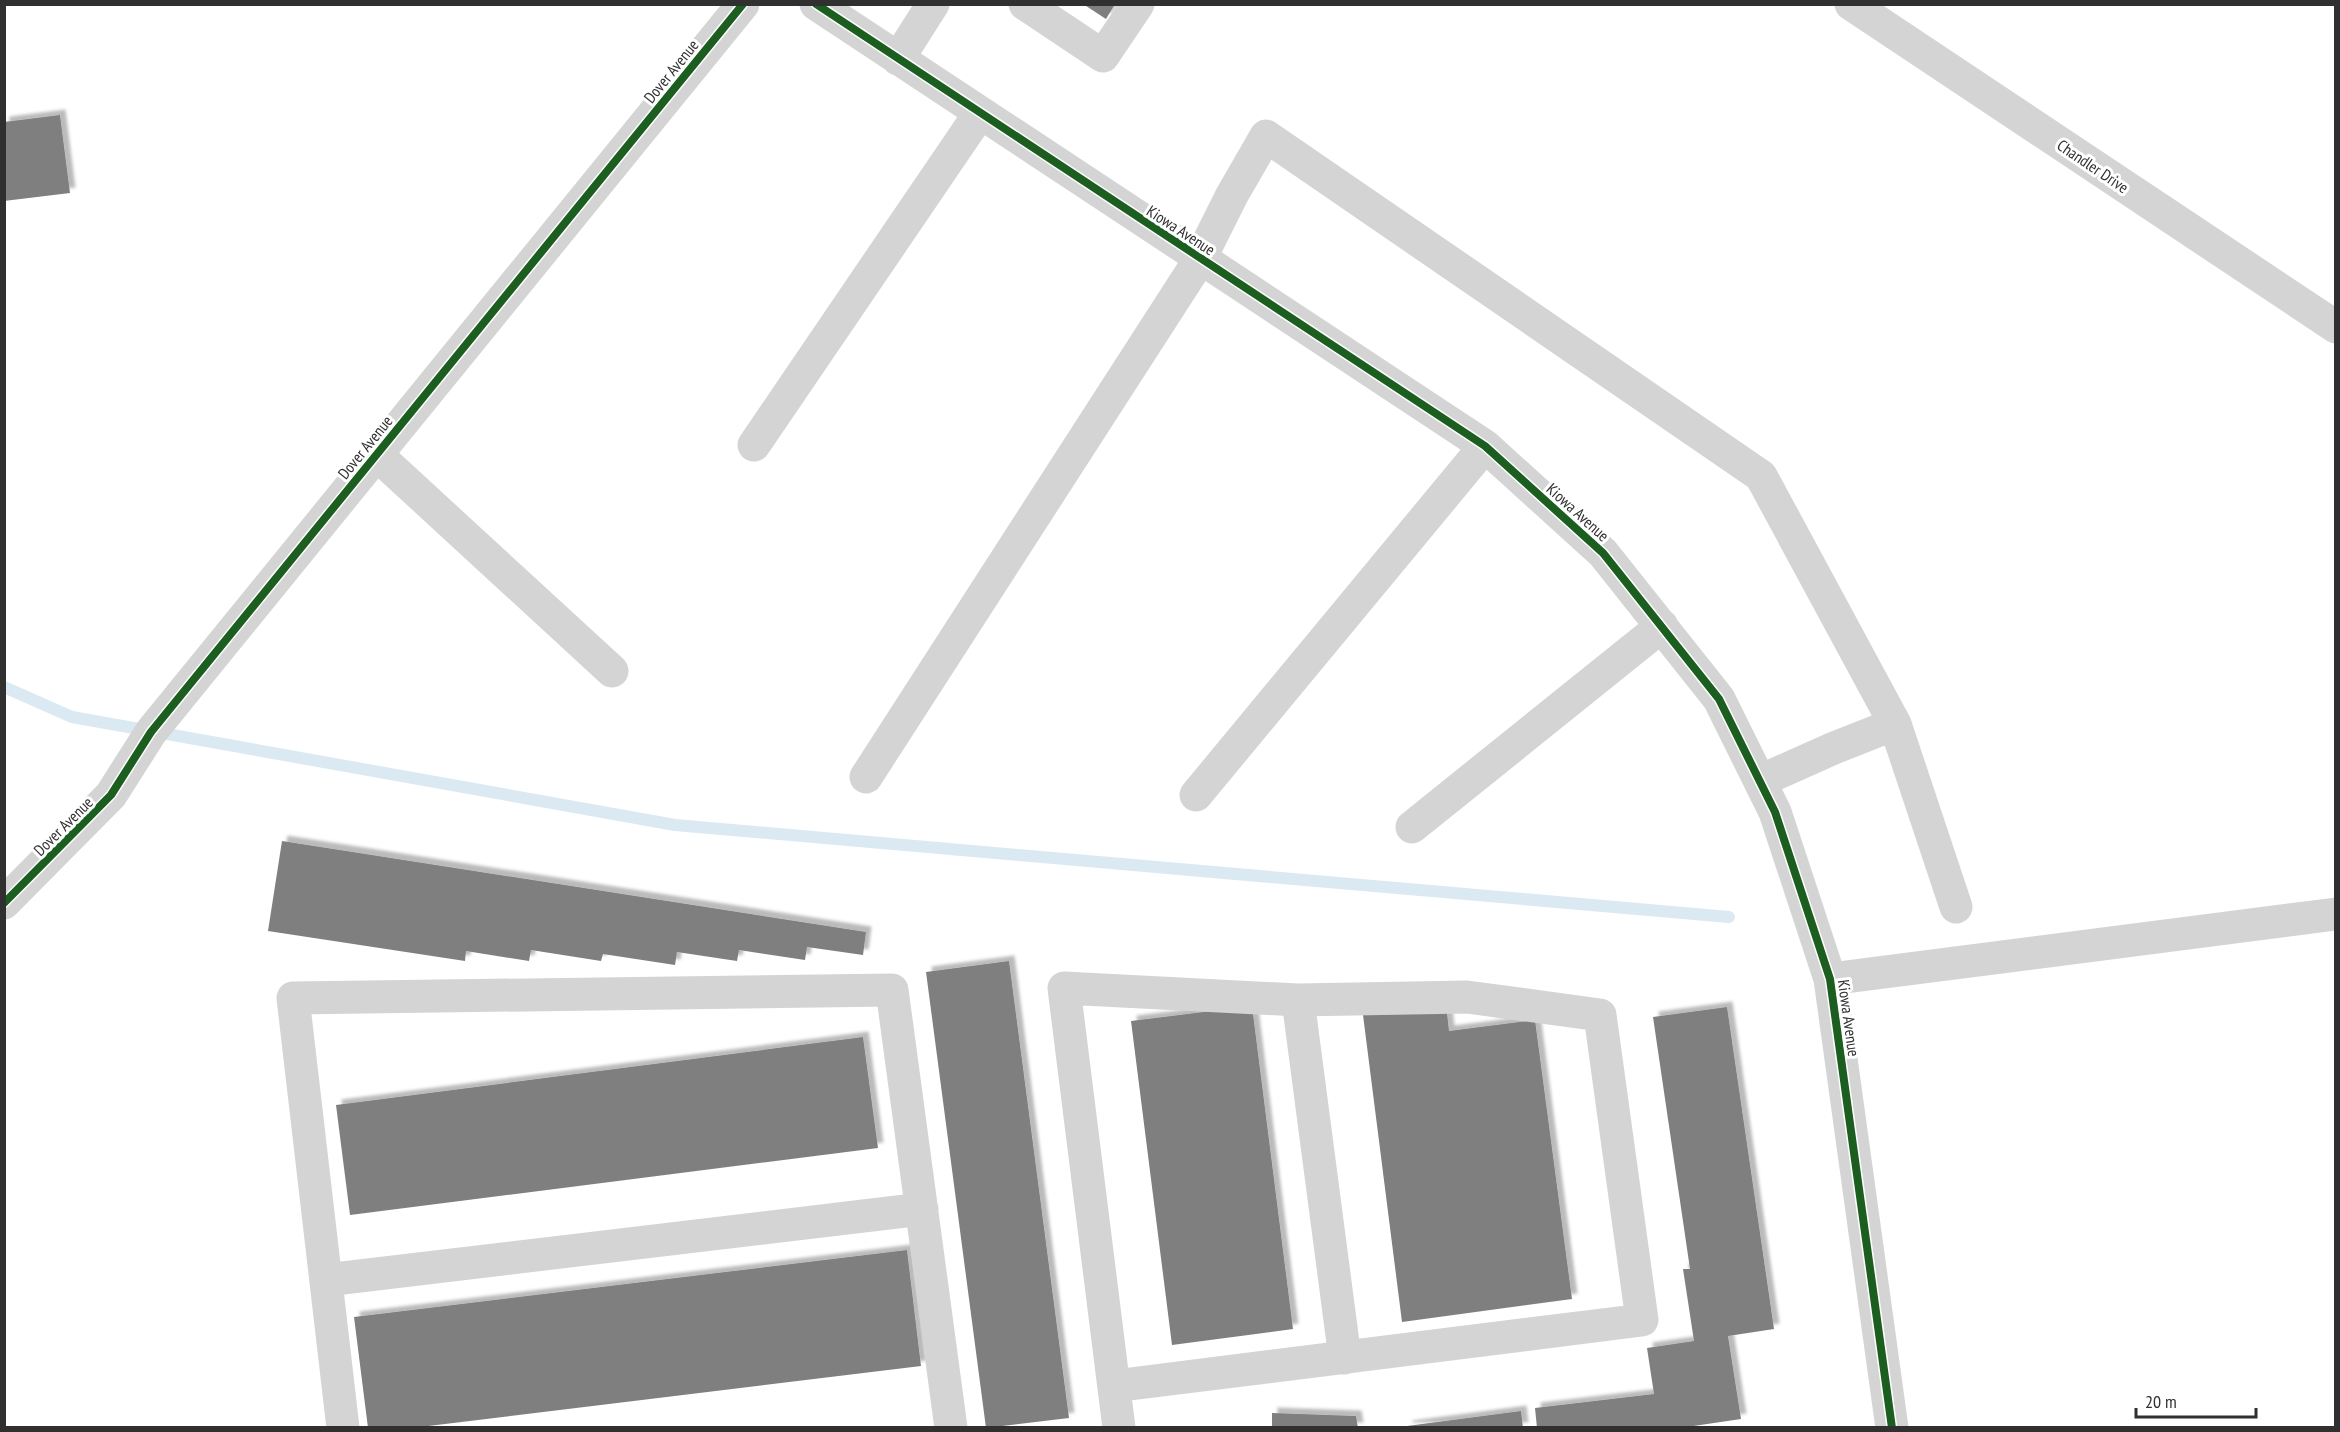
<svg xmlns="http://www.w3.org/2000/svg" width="2340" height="1432" font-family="'PT Sans Narrow',sans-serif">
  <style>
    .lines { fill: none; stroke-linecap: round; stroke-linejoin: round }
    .stream { stroke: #dbeaf2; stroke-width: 12 }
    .building { fill: #7f7f7f; filter: url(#shadow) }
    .minor { stroke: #d4d4d4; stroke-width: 33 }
    .cycleway-casing { stroke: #fff; stroke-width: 11 }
    .cycleway { stroke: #1b5e20; stroke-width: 8 }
    .labels { text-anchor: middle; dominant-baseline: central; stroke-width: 6; stroke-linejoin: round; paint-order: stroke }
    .street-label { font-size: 16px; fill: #303030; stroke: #fff }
  </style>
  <defs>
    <filter id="shadow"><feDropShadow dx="5.5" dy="-5.5" stdDeviation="1.5" flood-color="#0004"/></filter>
  </defs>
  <rect width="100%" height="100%" fill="#fff"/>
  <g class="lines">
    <!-- stream -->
    <path class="stream" d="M 4,687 L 72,717 L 675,825 L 1729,917"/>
  </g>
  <!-- building -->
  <path class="building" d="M 1083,4 L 1115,4 L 1106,19 Z
    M 60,115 L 70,193 L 4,201 L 4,122 Z
    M 282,841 L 866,932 L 863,955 L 807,947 L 805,960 L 739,950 L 737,961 L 677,952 L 675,965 L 603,954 L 601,961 L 531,950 L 529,961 L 466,951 L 465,961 L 268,931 Z
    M 1009,961 L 1069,1418 L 986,1428 L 926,972 Z
    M 1446,1004 L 1449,1031 L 1535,1020 L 1572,1299 L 1402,1322 L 1363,1015 Z
    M 1252,1006 L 1293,1329 L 1172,1345 L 1131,1021 Z
    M 1727,1007 L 1774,1329 L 1728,1336 L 1741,1419 L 1680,1428 L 1537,1428 L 1535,1408 L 1654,1394 L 1647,1348 L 1694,1341 L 1683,1269 L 1690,1269 L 1653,1017 Z
    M 863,1037 L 878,1148 L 350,1215 L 336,1105 Z
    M 907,1250 L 921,1366 L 412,1428 L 368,1428 L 354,1317 Z
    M 1521,1411 L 1523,1428 L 1407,1428 L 1407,1426 Z
    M 1272,1413 L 1356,1416 L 1358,1428 L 1272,1428 Z"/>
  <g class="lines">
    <!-- minor -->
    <path class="minor" d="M 816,4 L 1485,446 L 1603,553 L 1719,699 L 1775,812 L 1830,979 L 1892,1428
      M 1025,4 L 1103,56 L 1138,4
      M 1851,4 L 2336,327
      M 898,59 L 933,4
      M 754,445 L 980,113
      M 376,454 L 612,671
      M 866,777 L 1200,259 L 1232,195 L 1266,136 L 1761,476 L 1895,724
      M 1760,781 L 1834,748 L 1895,724 L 1956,907
      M 1196,795 L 1485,446
      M 1412,827 L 1662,626
      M 4,903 L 111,795 L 151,732 L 743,4
      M 1830,979 L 2336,914
      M 1298,1000 L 1345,1358
      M 326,1280 L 922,1209
      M 1114,1386 L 1642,1320 L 1600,1015 L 1467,997 L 1298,1000 L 1064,988 L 1119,1428
      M 343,1428 L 293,998 L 892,990 L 951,1428"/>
    <!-- cycleway casing -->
    <g class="cycleway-casing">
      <path id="cycleway" d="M 816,4 L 1485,446 L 1603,553 L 1719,699 L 1775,812 L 1830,979 L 1892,1428
        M 4,903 L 111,795 L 151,732 L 743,4"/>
    </g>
    <!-- cycleway -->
    <use href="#cycleway" class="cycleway"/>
  </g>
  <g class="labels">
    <!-- street labels -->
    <g class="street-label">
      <text transform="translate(671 71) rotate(-51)">Dover Avenue</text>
      <text transform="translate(2093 166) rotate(34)">Chandler Drive</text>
      <text transform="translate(1181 230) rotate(33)">Kiowa Avenue</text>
      <text transform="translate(365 447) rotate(-51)">Dover Avenue</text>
      <text transform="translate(1578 512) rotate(42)">Kiowa Avenue</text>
      <text transform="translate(63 826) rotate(-45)">Dover Avenue</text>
      <text transform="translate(1849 1018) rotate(82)">Kiowa Avenue</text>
    </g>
  </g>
  <!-- border -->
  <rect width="2340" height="1432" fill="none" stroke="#303030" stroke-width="12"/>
  <!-- scale -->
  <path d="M2136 1408v9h120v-9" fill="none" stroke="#303030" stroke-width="3"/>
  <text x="2145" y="1408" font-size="18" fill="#303030" stroke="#ffffff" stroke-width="4.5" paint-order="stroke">20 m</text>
</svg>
